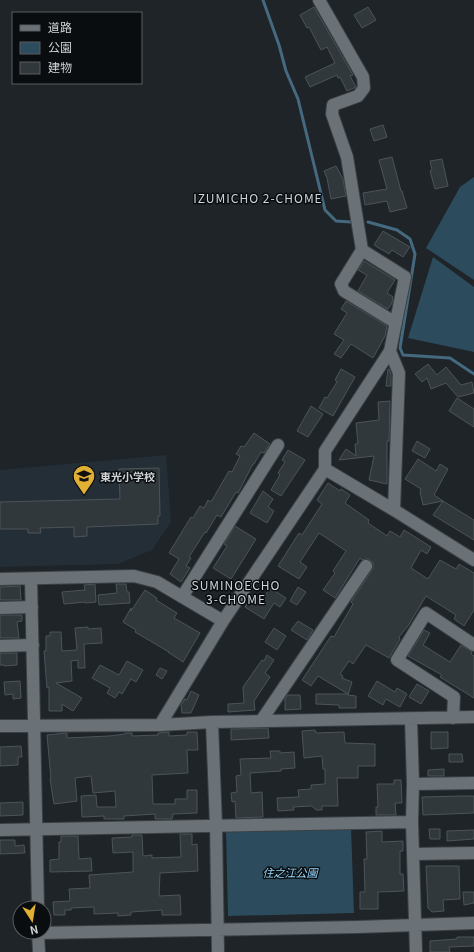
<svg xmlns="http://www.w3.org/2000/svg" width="474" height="952" font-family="Georgia,'Noto Sans JP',serif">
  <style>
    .built { fill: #232e36 }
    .green { fill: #2c4b5d }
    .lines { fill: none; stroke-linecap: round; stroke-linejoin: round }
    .stream { stroke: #456a80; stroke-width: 3 }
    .building { fill: #31383c; stroke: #4d5459 }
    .minor-casing { stroke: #3c4044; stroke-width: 14 }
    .minor { stroke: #6a7277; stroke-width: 12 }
    .labels { text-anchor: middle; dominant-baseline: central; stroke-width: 3; stroke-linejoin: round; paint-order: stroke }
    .poi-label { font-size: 11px; font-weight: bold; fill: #cfd3d6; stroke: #0a0d0f; text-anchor: start }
    .park-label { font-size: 11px; font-style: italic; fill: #97d7fe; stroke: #0a0d0f }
    .neighbourhood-label { font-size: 12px; letter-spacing: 1px; fill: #ced6dc; stroke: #0a0d0f }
  </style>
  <rect width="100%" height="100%" fill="#1e2428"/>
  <!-- built -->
  <path class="built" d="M 166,455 L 171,522 L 152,550 L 118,564 L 0,567 L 0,470 Z"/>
  <!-- green -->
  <path class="green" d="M 474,177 L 474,280 L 426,248 L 460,187 Z
    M 433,257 L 474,287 L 474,352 L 408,338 Z
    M 351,827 L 354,913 L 228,916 L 226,831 Z"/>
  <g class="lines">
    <!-- stream -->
    <path class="stream" d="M 263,0 L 279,45 L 286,71 L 298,99 L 325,210 L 336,221 L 351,222
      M 368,222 L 397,230 L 410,239 L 415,254 L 400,348 L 403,355 L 450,358 L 474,374"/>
  </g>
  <!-- building -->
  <path class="building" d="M 314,7 L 353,75 L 350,76 L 356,87 L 347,91 L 340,77 L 338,78 L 337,75 L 310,87 L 305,77 L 335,63 L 327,47 L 321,50 L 309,27 L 307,28 L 300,15 Z
    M 368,7 L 376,20 L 362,28 L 354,15 Z
    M 383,125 L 387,137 L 374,141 L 370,129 Z
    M 392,157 L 401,191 L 402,191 L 407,208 L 390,212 L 387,201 L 365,205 L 363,193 L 387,189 L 379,160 Z
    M 442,159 L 448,186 L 435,189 L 430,171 L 432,170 L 430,161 Z
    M 336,166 L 343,179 L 346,196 L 331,199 L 327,178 L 324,171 Z
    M 383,231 L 410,247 L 403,257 L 392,250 L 389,254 L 374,245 Z
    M 364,261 L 395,280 L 387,293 L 393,297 L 392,303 L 388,309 L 358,291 L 367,275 L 358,270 Z
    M 346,301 L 387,326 L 385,336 L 373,358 L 351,344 L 341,358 L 334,354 L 344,340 L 334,334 L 347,313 L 341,309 Z
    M 428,364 L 437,375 L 446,367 L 461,385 L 472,382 L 474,393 L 458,397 L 446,383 L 431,389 L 427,378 L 422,382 L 415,374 Z
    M 341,369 L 355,377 L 333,416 L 319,408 L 325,397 L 327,398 L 337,382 L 335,380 Z
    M 388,369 L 389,369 L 391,374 L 391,386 L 386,386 Z
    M 457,398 L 474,409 L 474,427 L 449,411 Z
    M 390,401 L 389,441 L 387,441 L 387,484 L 369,480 L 374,456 L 339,460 L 346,449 L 356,456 L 355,444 L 358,444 L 356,423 L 379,420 L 378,402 Z
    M 311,406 L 323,414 L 308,437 L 297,431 Z
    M 254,433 L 270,444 L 264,453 L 261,452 L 254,464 L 253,464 L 238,493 L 236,492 L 221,517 L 217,515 L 206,533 L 205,532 L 189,557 L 191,558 L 186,566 L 190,568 L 181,582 L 170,574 L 179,559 L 169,553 L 191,517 L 193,518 L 200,506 L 204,508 L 208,500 L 211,502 L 229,471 L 232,472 L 240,456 L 236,454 L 241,446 L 244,447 Z
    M 417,441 L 430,449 L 425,458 L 412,451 Z
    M 288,450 L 305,460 L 281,496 L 271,490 L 280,475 L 278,473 L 285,462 L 282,460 Z
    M 418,459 L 436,471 L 440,464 L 448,469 L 434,495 L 443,501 L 423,505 L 420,492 L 421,489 L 405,479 Z
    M 159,468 L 160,516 L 158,516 L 158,524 L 87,527 L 87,536 L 74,537 L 74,527 L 40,528 L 41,533 L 28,533 L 28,529 L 0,529 L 0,502 L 120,499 L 119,469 Z
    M 328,483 L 340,491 L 341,489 L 350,495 L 345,503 L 369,520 L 368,523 L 387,536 L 390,531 L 400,537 L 404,530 L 431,547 L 427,554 L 421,550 L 411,568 L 428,579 L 440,560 L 456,569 L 459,564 L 474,573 L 474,610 L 464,626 L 454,619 L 456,615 L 426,596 L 408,626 L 399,637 L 400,639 L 389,658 L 366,645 L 353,664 L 349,661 L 340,674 L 343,676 L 342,678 L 352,682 L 348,695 L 356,696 L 356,708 L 339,708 L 339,705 L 316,704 L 316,694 L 348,694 L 318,676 L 311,686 L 302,680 L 331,636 L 334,637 L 353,604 L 351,602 L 372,570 L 373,566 L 373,562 L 367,559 L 362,560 L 360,558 L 335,598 L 323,590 L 335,573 L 333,571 L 346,551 L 319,533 L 300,562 L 307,567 L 299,579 L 278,566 L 299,533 L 302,535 L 322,504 L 317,500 Z
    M 263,491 L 273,499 L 268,507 L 274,511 L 267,523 L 250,513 Z
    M 443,501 L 474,520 L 474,540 L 433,515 Z
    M 235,526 L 256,539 L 231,579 L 213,568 L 227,546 L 224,544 Z
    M 95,584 L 96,602 L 85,603 L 85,602 L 64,604 L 62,592 L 85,590 L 84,585 Z
    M 116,584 L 126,584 L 127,592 L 129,592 L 130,603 L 99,605 L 98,595 L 117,593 Z
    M 20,586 L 21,600 L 0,600 L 0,587 Z
    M 298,587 L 306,592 L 297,605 L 290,601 Z
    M 270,588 L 286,598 L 280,607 L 274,603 L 264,619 L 245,607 L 253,595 L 262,600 Z
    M 145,590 L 157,598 L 156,600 L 177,613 L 174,618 L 200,633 L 183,662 L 168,652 L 169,652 L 135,632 L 136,630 L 123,622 L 131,608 L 131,611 Z
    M 0,615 L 22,615 L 22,621 L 17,622 L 19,638 L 0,638 Z
    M 298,621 L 313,630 L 307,640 L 291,630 Z
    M 88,627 L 88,629 L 101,628 L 102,643 L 84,644 L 85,668 L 78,668 L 78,660 L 71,661 L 72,681 L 56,683 L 82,698 L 73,711 L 62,704 L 62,711 L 49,711 L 49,687 L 47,688 L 44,651 L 46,651 L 46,636 L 50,636 L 50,632 L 61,632 L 62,651 L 77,650 L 75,628 Z
    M 274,628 L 286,636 L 277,650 L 265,642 Z
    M 424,630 L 430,633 L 423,645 L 450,662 L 461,645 L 472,652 L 471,654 L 474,656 L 474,698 L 440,677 L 442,675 L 408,656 Z
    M 0,653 L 17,653 L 17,665 L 4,666 L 4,665 L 0,665 Z
    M 267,655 L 274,660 L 265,673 L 270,677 L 254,701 L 255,710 L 228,712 L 228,704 L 244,703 L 243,687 L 262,660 L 264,661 Z
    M 127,661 L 143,670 L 136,682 L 131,679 L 122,694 L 119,692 L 115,698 L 107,693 L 110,688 L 92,678 L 100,665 L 119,675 Z
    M 160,668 L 167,671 L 162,679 L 156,675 Z
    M 20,681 L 21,698 L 13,699 L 13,694 L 5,695 L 4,682 Z
    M 377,681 L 395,692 L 397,688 L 407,694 L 400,707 L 386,699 L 383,705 L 368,696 Z
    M 417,684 L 429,691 L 421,704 L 409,697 Z
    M 191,691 L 199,695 L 191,713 L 182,713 L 181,705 L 185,699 L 187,700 Z
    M 288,695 L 300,695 L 301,709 L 285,710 L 285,699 Z
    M 268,728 L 269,738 L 231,740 L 231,729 Z
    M 315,730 L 316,733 L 344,732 L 345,743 L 375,744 L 375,766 L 358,766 L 358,778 L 337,778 L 338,806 L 322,806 L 322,810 L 316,810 L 312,806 L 293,807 L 294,810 L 278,811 L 277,798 L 299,797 L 298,790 L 311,789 L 311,785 L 325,784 L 325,769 L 323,769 L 322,756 L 304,758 L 302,731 Z
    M 169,732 L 169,736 L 187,735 L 187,732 L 197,732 L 198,750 L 187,750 L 188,773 L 152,775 L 153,804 L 175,804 L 175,799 L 187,799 L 187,790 L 197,790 L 197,813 L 173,814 L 172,819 L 155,819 L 155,814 L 124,816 L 124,819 L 104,819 L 104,816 L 82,817 L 81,796 L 96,795 L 97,807 L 116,807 L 115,791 L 93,793 L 91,776 L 75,778 L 77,801 L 54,804 L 50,779 L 51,779 L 47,735 L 67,733 L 67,738 L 109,736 L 125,734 L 125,733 L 132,733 L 132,736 L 158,735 L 158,733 Z
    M 431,732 L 448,732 L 448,748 L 431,749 Z
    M 21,746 L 22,757 L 18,757 L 18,765 L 0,766 L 0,747 Z
    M 270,751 L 280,751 L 280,753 L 294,752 L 295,768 L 281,769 L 281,771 L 250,773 L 251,793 L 262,792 L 263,817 L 236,818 L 235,801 L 232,802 L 231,793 L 237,792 L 236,776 L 241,775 L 240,759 L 271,758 Z
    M 449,754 L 462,754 L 463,762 L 449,762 Z
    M 444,769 L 444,776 L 428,776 L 428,770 Z
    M 394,780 L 401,780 L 402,803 L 395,803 L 396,815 L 376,815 L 376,807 L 378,807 L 377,784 L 394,784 Z
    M 461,796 L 474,796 L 474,813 L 423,815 L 422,797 Z
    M 23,802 L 23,815 L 0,816 L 0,803 Z
    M 429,829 L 440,829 L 440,839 L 430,839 Z
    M 474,830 L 474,839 L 447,841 L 447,831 Z
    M 382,831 L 382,842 L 403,841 L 403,851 L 400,851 L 400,874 L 403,874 L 404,891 L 378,892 L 378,909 L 360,909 L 360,892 L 365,892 L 364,859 L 367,859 L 366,832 Z
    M 180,834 L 192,834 L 192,845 L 197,844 L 198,871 L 160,873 L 159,896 L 180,895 L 181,915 L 162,915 L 162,910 L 131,912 L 131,915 L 118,916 L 118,913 L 94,914 L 94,907 L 71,908 L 71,910 L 65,910 L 65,915 L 54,915 L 53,902 L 70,901 L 69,889 L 90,888 L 89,875 L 133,872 L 133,852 L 113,853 L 112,838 L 132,837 L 132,835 L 142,835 L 143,856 L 152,855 L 152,858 L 181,857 Z
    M 61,836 L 78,836 L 79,859 L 91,858 L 92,871 L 50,872 L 50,860 L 59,859 L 59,842 L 61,842 Z
    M 0,840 L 15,840 L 15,846 L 24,845 L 25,853 L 0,854 Z
    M 426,866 L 459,866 L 460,899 L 443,900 L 444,911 L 432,912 L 428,908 Z
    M 463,892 L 474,892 L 474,903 L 464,905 Z
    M 457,937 L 474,937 L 474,946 L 449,947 L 450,952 L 430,952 L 430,941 L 457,939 Z"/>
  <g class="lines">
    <!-- minor casing -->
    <g class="minor-casing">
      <path id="minor" d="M 319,0 L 363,77 L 364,88 L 358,96 L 333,105 L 332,114 L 347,157 L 362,250 L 405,277 L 390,351 L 399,373 L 394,510
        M 362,250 L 341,284 L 344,291 L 396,323
        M 325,469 L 394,510 L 474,560
        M 0,579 L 134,576 L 157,582 L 223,621
        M 31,579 L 38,908
        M 182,597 L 278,445
        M 0,608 L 32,607
        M 0,646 L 33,645
        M 453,718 L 454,697 L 397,660 L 426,613 L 474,645
        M 411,719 L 413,784 L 412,822 L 416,952
        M 261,721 L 366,566
        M 212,722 L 216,825 L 218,952
        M 160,725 L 223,621 L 325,469 L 325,451 L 390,351
        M 0,726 L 160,725 L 212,722 L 474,717
        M 413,784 L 474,783
        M 0,830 L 412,822
        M 413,854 L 474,853
        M 38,932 L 39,952
        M 38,933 L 357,927 L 474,923"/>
    </g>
    <!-- minor -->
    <use href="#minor" class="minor"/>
  </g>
  <!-- icons -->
  <defs>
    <g id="school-pin" transform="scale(1.15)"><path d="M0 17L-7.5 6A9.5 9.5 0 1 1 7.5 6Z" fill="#e0b034" stroke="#0a0d0f"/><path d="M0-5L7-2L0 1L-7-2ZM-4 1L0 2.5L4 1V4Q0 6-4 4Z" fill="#111"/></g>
  </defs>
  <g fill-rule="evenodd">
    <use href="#school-pin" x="84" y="476"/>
  </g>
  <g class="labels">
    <!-- poi labels -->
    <g class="poi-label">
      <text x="100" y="476">東光小学校</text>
    </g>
    <!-- park labels -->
    <g class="park-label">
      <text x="290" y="872">住之江公園</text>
    </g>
    <!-- neighbourhood labels -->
    <g class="neighbourhood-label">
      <text x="258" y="197">IZUMICHO 2-CHOME</text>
      <text x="236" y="584">SUMINOECHO<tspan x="236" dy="14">3-CHOME</tspan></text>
    </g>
  </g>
  <!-- legend -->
  <rect x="12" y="12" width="130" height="72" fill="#0a0d0f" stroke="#595c5f"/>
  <rect x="20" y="25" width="20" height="6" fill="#6a7277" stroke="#595c5f"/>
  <text x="48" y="32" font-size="12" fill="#cfd3d6">道路</text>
  <rect x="20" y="42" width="20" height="12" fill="#2c4b5d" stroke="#595c5f"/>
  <text x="48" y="52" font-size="12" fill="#cfd3d6">公園</text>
  <rect x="20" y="62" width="20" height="12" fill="#31383c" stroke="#595c5f"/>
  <text x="48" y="72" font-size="12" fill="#cfd3d6">建物</text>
  <!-- north arrow -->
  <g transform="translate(32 920) rotate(168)"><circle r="19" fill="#0a0d0f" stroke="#595c5f"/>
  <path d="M0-3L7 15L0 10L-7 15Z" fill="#e0b034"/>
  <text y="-6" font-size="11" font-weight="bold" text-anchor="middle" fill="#cfd3d6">N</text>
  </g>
</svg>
